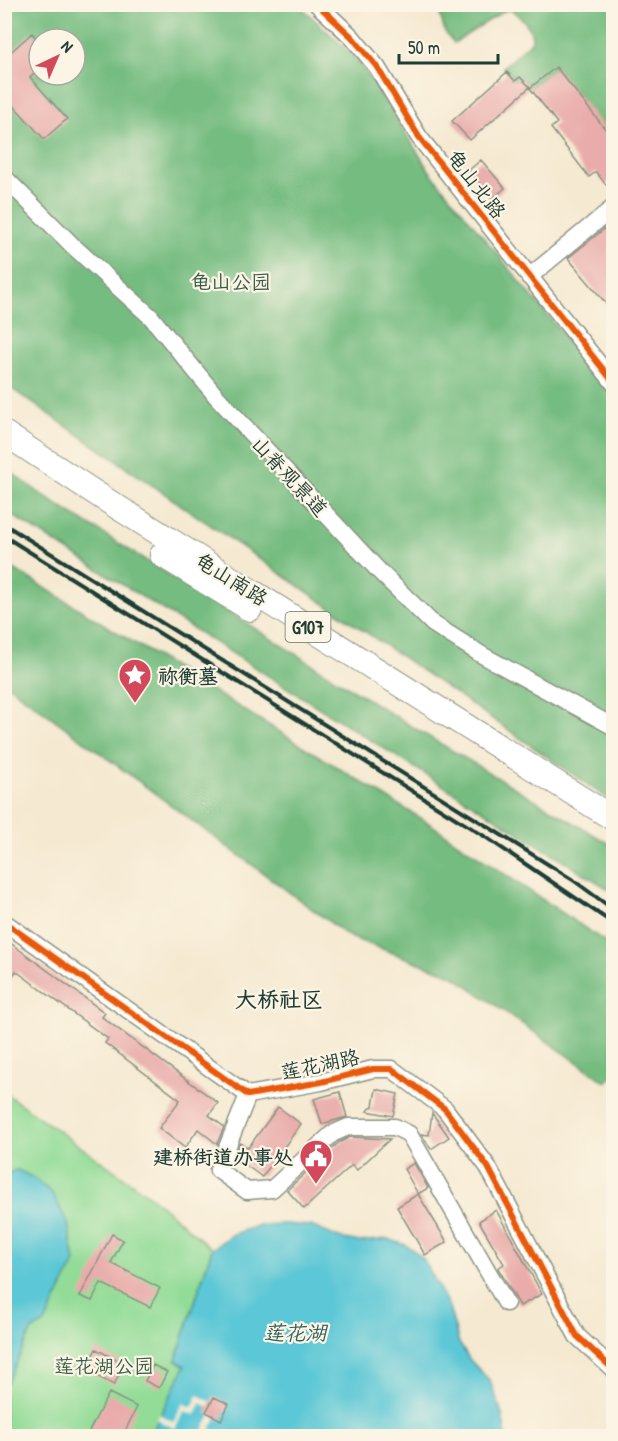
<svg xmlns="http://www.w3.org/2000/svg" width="618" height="1441" font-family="'Patrick Hand','LXGW WenKai TC',sans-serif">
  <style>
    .green { fill: #92dc97; stroke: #588c66; stroke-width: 1.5 }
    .forest { fill: #75bc80; stroke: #4a7c5a; stroke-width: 1.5; fill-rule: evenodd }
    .water { fill: #5cc7d6; stroke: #3e8285; stroke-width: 1.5 }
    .pier { fill: #f5e9d1 }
    .building { fill: #e9acaa }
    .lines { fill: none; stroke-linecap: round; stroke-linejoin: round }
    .minor-casing { stroke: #8a9382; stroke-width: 19 }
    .highway-casing { stroke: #8a9382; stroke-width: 26 }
    .minor { stroke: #fff; stroke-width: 16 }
    .highway { stroke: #fff; stroke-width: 24 }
    .rail { stroke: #1f3d34; stroke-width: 4 }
    .cycleway-casing { stroke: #fcf5e5; stroke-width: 10 }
    .cycleway { stroke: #e8590c; stroke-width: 6 }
    .labels { text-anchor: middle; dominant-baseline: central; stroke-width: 4.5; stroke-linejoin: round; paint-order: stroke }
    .shield { fill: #fcf5e5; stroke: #617469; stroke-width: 1.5 }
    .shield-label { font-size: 18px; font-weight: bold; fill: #1f3d34 }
    .street-label { font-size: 20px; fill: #1f3d34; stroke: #fcf5e5 }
    .park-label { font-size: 20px; fill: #365d48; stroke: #fcf5e5 }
    .poi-label { font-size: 20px; font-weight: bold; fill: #1f3d34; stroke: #fcf5e5; text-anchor: start }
    .water-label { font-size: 21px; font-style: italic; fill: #2e605c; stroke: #fcf5e5 }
    .quarter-label { font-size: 22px; font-weight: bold; fill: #1f3d34; stroke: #fcf5e5 }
  </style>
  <rect width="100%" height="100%" fill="#fcf5e5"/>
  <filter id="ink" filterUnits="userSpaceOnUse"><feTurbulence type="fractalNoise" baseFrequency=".0167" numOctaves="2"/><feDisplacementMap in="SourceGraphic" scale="12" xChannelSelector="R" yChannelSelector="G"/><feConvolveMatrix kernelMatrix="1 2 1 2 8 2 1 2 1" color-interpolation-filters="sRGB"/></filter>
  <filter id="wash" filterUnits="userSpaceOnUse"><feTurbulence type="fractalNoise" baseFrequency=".008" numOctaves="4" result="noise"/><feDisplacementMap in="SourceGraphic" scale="24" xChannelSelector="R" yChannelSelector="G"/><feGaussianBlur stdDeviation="1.35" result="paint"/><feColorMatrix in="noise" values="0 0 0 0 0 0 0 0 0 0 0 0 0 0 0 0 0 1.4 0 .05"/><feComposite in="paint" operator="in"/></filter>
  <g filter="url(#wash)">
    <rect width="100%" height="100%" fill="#f5e9d1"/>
    <!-- green -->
    <path class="green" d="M 5,1093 L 150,1196 L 212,1249 L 176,1360 L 186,1366 L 150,1436 L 5,1436 L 4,1387 L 32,1330 L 17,1170 L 5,1174 Z"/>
    <!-- forest -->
    <path class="forest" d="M 5,5 L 299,5 L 359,61 L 431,173 L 613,395 L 613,802 L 5,384 ZM 39,39 L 75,39 L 75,75 L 39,75 Z
      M 437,5 L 613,5 L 613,140 L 556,67 L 530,88 L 520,77 L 515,81 L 503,67 L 532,41 C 533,27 520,15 509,9 L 502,12 L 454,43 L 445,32 Z
      M 5,468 L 51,501 L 414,728 L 613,846 L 613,892 L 5,511 Z
      M 4,563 L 430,824 L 613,947 L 613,1076 L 606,1082 L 452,975 L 350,937 L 5,683 Z"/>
    <!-- water -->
    <path class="water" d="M 17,1170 L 34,1178 L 53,1194 L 68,1224 L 75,1262 L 45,1323 L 32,1330 L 5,1387 L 5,1174 Z
      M 285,1224 L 311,1226 L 339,1238 L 360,1242 L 387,1239 L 406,1245 L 423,1258 L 449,1307 L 459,1343 L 469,1359 L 490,1381 L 502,1414 L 506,1436 L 150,1436 L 185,1366 L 176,1360 L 212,1249 L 233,1234 L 260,1225 Z"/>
    <!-- pier -->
    <path class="pier" d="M 198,1395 L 211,1402 L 214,1397 L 229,1404 L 221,1420 L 216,1418 L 210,1429 L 216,1432 L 214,1436 L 209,1436 L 203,1431 L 211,1415 L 206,1412 L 209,1407 L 201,1403 L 195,1415 L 184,1411 L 175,1429 L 157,1419 L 159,1414 L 174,1422 L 183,1403 L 192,1407 Z"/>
    <g id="blocks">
      <!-- building -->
      <path class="building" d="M 32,33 L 39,41 L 39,69 L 30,77 L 67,119 L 44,139 L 4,95 L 4,58 Z
        M 556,67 L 614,140 L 614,179 L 606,185 L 596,172 L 589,177 L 551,128 L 557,123 L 530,88 Z
        M 507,72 L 515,81 L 520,77 L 530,87 L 470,140 L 452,121 Z
        M 481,160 L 505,188 L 492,199 L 469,170 Z
        M 614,221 L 614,313 L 568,258 Z
        M 9,942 L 105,1013 L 102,1017 L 218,1103 L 209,1115 L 224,1127 L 217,1144 L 198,1129 L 185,1148 L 159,1128 L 180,1100 L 105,1043 L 108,1039 L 16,971 L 4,987 L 4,948 Z
        M 376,1089 L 398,1094 L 393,1116 L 367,1111 L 373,1106 Z
        M 340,1092 L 347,1117 L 322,1124 L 314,1099 Z
        M 278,1107 L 301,1124 L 262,1177 L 235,1157 L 240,1143 L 248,1148 Z
        M 432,1113 L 449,1137 L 431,1149 L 421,1134 L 429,1135 Z
        M 350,1137 L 390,1139 L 357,1170 L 352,1165 L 304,1209 L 287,1190 L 338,1143 Z
        M 414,1163 L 428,1188 L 418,1194 L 404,1169 Z
        M 418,1194 L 447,1242 L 425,1255 L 397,1207 Z
        M 496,1210 L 542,1294 L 520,1306 L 498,1268 L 504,1264 L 479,1221 Z
        M 112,1234 L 123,1240 L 111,1263 L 160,1288 L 150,1307 L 101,1283 L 92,1301 L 80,1296 Z
        M 96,1349 L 124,1364 L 114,1385 L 85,1370 Z
        M 153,1365 L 167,1372 L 159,1388 L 145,1381 Z
        M 109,1393 L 137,1407 L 122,1437 L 86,1437 Z
        M 214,1397 L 229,1404 L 221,1420 L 206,1412 Z"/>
    </g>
  </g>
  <g filter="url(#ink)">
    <use href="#blocks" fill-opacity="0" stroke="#8a9382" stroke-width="1.5"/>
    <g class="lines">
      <!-- minor casing -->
      <g class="minor-casing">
        <path id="minor" d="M 317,4 L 352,37 L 377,67 L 419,137 L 614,383
          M 4,177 L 73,246 L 151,317 L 216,396 L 379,571 L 433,624 L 482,655 L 614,727
          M 529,277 L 614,207
          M 4,922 L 248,1095 L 321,1082 L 373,1069 L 392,1069 L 445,1109 L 488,1167 L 577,1336 L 614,1370
          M 248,1095 L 218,1170 L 247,1191 L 272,1189 L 332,1134 L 348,1127 L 395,1127 L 409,1134 L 506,1303"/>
      </g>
      <!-- highway casing -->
      <g class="highway-casing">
        <path id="highway" d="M 4,433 L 103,498 L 614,819
          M 162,555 L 250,609"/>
      </g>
      <!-- minor -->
      <use href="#minor" class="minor"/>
      <!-- highway -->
      <use href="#highway" class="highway"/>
      <!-- rail -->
      <path class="rail" d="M 4,524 L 573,880 L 614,910
        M 4,536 L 484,836 L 614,924"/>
      <!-- cycleway casing -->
      <g class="cycleway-casing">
        <path id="cycleway" d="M 317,4 L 352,37 L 377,67 L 419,137 L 614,383
          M 4,922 L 248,1095 L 321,1082 L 373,1069 L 392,1069 L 445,1109 L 488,1167 L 577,1336 L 614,1370"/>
      </g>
      <!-- cycleway -->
      <use href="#cycleway" class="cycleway"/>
    </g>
  </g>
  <!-- icons -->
  <defs>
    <g id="sight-pin" transform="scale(1.725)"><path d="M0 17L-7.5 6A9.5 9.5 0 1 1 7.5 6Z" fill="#d1495b" stroke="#fcf5e5"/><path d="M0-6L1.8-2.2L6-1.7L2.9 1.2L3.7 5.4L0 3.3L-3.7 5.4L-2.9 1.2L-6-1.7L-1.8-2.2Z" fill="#fff"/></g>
    <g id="civic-pin" transform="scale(1.725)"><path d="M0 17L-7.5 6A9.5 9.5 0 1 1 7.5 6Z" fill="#d1495b" stroke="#fcf5e5"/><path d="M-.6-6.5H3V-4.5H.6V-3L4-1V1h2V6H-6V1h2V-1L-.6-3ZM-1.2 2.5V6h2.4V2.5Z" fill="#fff"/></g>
  </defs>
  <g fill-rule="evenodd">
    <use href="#sight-pin" x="135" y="675"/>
    <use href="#civic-pin" x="316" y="1156"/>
  </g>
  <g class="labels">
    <!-- shield labels -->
    <rect class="shield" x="285.5" y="612" width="45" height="30" rx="4.5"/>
    <g class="shield-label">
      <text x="308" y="627">G107</text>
    </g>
    <!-- street labels -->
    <g class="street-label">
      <text transform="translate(477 184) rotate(52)">龟山北路</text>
      <text transform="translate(290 476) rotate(47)">山脊观景道</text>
      <text transform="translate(232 579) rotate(32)">龟山南路</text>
      <text transform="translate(320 1064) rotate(-12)">莲花湖路</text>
    </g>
    <!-- park labels -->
    <g class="park-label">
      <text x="231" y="281">龟山公园</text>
      <text x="104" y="1365">莲花湖公园</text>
    </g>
    <!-- poi labels -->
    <g class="poi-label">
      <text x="158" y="675">祢衡墓</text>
      <text x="293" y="1156" text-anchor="end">建桥街道办事处</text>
    </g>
    <!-- water labels -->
    <g class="water-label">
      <text x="295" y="1332">莲花湖</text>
    </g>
    <!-- quarter labels -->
    <g class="quarter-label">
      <text x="279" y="999">大桥社区</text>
    </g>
  </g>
  <!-- margin -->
  <rect width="618" height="1441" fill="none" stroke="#fcf5e5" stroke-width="24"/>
  <!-- north arrow -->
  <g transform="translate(57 57) rotate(44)"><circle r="28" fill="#fcf5e5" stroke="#a4ab9e" stroke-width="1.5"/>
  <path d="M0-4.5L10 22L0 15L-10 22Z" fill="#d1495b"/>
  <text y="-9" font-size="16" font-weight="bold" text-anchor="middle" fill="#1f3d34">N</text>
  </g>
  <!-- scale -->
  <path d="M399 54v9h99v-9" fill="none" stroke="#1f3d34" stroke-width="3"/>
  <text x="408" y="54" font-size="18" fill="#1f3d34" stroke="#fcf5e5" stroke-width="4.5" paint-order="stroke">50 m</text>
</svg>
